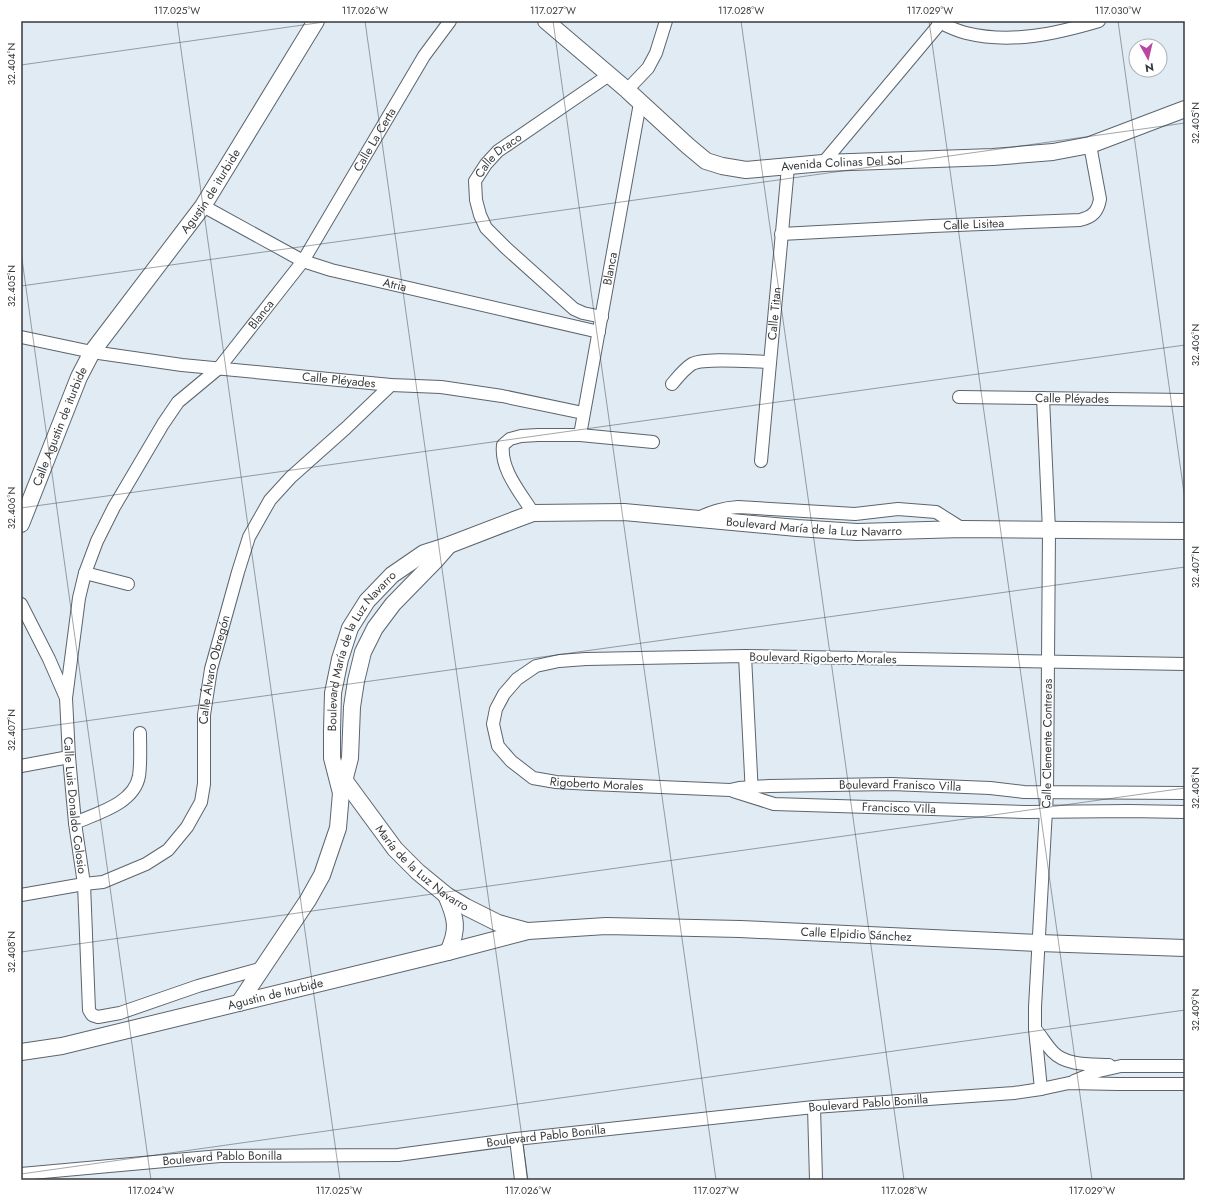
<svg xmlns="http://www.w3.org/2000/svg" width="1206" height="1201" font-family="Jost,sans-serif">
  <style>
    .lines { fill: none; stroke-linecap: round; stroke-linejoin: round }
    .street-casing { stroke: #5c656d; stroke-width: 14 }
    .secondary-casing { stroke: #5c656d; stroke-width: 18 }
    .street { stroke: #fff; stroke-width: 12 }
    .secondary { stroke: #fff; stroke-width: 16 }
    .ticks { fill: none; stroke: #353a3d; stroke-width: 1; stroke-opacity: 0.45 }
    .labels { text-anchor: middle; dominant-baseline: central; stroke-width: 4; stroke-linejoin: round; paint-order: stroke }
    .street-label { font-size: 12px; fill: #353a3d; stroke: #fff }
    .neatline { fill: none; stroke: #353a3d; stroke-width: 1.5 }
    .ticks-label { font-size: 10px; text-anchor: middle; fill: #353a3d }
  </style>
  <rect width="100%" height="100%" fill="#e0ebf3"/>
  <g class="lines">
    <!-- street casing -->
    <g class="street-casing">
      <g id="street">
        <path d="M 938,21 L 941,23 C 949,27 958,31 966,33 C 1011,44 1055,34 1099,21"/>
        <path d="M 627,90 L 648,68 L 656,53 L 666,21"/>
        <path d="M 823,163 L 942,21"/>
        <path id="s1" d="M 203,206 L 303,261 L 331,270 L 599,332"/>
        <path id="s2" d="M 781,234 L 933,226 L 1080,220 C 1093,217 1098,211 1100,199 L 1090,145"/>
        <path id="s3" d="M 602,317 L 583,313 L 574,309 L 506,248 L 486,228 L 480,215 L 476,200 L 475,181 L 486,164 L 498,151 L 609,75"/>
        <path id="s4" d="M 21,337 L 92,352 L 182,365 L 391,385 L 441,387 L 502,396 L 583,413"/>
        <path d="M 672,384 C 678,377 684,369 692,364 C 705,357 753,362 770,362"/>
        <path id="s5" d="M 959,397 L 1185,400"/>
        <path id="s6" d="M 580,435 L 640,103"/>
        <path id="s7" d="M 761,461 L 788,167"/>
        <path d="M 533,513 C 521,493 500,470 503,445 L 510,439 L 521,436 L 538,435 L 580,435 L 653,442"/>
        <path d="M 696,519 C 711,512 722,508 738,507 L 855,514 L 898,509 L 936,512 L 963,529"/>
        <path d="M 85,573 L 128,584"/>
        <path id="s8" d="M 21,604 L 49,659 L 66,698 L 69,757 L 75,823 L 84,884 L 89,1010 L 92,1015 L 98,1017 L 120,1013 L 198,986 L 263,968"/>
        <path d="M 745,656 L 752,795"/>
        <path id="s9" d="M 1185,664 L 745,656 L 586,659 L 559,661 L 536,666 L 517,679 L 504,694 L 496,709 L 493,724 L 498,746 L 511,761 L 533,778 L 556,782 L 591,784 L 730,790 L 739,788 L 769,786 L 891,784 L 990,788 L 1024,792 L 1185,793"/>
        <path id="s10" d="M 66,698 L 79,598 L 85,573 L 97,541 L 114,507 L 163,424 L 178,402 L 219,368 L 303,261 L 424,56 L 450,21"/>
        <path d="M 21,766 L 69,757"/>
        <path id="s11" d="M 733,791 L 774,804 L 1026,812 L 1129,811 L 1185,812"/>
        <path d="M 75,823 C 97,813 134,804 139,776 C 141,763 140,747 140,733"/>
        <path id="s12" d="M 21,895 L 84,884 L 103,882 L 146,864 L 168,850 L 187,827 L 201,802 L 204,784 L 204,715 L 211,669 L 238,572 L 249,537 L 270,500 L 291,477 L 346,428 L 391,385"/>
        <path d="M 1036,1030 C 1042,1037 1047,1046 1053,1052 C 1066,1066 1092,1064 1109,1065"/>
        <path d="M 1074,1081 L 1099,1071 L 1121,1066 L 1185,1066"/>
        <path id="s13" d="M 1041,1089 L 1035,1029 L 1035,1007 L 1047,792 L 1049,530 L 1043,398"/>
        <path d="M 814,1107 L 816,1180"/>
        <path d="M 516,1139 L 521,1180"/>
        <path id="s14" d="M 21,1174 L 220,1156 L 398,1155 L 516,1139 L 814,1107 L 1014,1093 L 1041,1089 L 1069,1083 L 1118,1084 L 1185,1084"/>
      </g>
    </g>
    <!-- secondary casing -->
    <g class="secondary-casing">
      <g id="secondary">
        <path id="s15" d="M 546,21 L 627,90 L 688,146 L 706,161 L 722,166 L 746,170 L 823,163 L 993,157 L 1053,152 L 1090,145 L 1185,109"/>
        <path id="s16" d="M 21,524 L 79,377 L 92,352 L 203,206 L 316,21"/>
        <path id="s17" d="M 338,778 L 345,781 L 395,849 L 418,872 L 446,895 L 466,907 L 498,923 L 527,931"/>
        <path id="s18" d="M 341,793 L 332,758 L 332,731 L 333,693 L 340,659 L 350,628 L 367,601 L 392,575 L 424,553 L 449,545 L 514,520 L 533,513 L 624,512 L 797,528 L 857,532 L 963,529 L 1185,531"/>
        <path d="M 446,895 C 456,918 459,929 448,952"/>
        <path d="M 239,1003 L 308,900 L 322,875 L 338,828 L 341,793 L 350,758 L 352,707 L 356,681 L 363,652 L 375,628 L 393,604 L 435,561 L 449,545"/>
        <path id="s19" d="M 21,1052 L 62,1046 L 448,952 L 528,931 L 606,926 L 740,929 L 1039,943 L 1185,948"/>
      </g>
    </g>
    <!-- street -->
    <use href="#street" class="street"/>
    <!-- secondary -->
    <use href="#secondary" class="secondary"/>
  </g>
  <!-- ticks -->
  <path class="ticks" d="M 177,21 L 340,1180M 365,21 L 528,1180M 553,21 L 716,1180M 741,21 L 904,1180M 929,21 L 1092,1180M 1118,21 L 1185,500M 21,65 L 331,21M 21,252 L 151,1180M 21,286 L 1185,123M 21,508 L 1185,345M 21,730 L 1185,567M 21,952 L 1185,788M 21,1174 L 1185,1010"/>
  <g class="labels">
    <!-- street labels -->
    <g class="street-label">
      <text stroke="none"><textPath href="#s10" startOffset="652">Calle La Certa</textPath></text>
      <text stroke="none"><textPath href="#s3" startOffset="233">Calle Draco</textPath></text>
      <text stroke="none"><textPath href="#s15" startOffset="350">Avenida Colinas Del Sol</textPath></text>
      <text stroke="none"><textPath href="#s16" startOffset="386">Agustin de iturbide</textPath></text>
      <text stroke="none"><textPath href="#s2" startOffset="193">Calle Lisitea</textPath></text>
      <text stroke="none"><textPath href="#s6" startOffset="169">Blanca</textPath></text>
      <text stroke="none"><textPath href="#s1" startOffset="209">Atria</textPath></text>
      <text stroke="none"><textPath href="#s10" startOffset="443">Blanca</textPath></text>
      <text stroke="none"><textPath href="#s7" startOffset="148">Calle Titan</textPath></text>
      <text stroke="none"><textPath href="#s4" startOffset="321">Calle Pléyades</textPath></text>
      <text stroke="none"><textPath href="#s5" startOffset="113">Calle Pléyades</textPath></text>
      <text stroke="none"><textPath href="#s16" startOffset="105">Calle Agustin de iturbide</textPath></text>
      <text stroke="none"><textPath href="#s18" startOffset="673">Boulevard María de la Luz Navarro</textPath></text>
      <text stroke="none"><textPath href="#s18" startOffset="151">Boulevard María de la Luz Navarro</textPath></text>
      <text transform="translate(823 658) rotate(1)">Boulevard Rigoberto Morales</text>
      <text stroke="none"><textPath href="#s12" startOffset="348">Calle Álvaro Obregón</textPath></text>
      <text stroke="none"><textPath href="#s13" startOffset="346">Calle Clemente Contreras</textPath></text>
      <text stroke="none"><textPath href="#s9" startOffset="859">Rigoberto Morales</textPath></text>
      <text stroke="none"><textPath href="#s9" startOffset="1163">Boulevard Franisco Villa</textPath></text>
      <text stroke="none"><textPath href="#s8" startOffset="212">Calle Luis Donaldo Colosio</textPath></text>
      <text stroke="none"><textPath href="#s11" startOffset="168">Francisco Villa</textPath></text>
      <text stroke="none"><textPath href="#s17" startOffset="125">María de la Luz Navarro</textPath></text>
      <text stroke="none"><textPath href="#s19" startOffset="850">Calle Elpidio Sánchez</textPath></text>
      <text stroke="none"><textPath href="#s19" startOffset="261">Agustin de Iturbide</textPath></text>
      <text stroke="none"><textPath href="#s14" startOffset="851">Boulevard Pablo Bonilla</textPath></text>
      <text stroke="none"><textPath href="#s14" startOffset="527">Boulevard Pablo Bonilla</textPath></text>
      <text stroke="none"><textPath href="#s14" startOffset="202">Boulevard Pablo Bonilla</textPath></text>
    </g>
  </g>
  <!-- border -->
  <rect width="1206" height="1201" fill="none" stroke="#ffffff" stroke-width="44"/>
  <!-- north arrow -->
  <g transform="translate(1148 58) rotate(172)"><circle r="19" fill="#ffffff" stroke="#aeb0b1"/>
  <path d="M0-3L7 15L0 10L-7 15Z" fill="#b946a0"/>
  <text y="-6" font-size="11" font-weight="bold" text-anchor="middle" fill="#353a3d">N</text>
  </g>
  <rect x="22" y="22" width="1162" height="1157" class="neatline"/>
  <g class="ticks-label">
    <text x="177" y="14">117.025°W</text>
    <text x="365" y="14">117.026°W</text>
    <text x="553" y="14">117.027°W</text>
    <text x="741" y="14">117.028°W</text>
    <text x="930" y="14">117.029°W</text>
    <text x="1118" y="14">117.030°W</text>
    <text transform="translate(11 64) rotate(-90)" y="4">32.404°N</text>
    <text transform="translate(1195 123) rotate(-90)" y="4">32.405°N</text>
    <text transform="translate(11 286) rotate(-90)" y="4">32.405°N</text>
    <text transform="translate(1195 345) rotate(-90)" y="4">32.406°N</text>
    <text transform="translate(11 508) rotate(-90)" y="4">32.406°N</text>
    <text transform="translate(1195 567) rotate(-90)" y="4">32.407°N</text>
    <text transform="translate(11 730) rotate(-90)" y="4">32.407°N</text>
    <text transform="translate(1195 788) rotate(-90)" y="4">32.408°N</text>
    <text transform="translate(11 952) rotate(-90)" y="4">32.408°N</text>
    <text transform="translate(1195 1010) rotate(-90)" y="4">32.409°N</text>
    <text x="151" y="1194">117.024°W</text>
    <text x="339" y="1194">117.025°W</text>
    <text x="528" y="1194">117.026°W</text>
    <text x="716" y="1194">117.027°W</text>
    <text x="904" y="1194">117.028°W</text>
    <text x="1092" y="1194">117.029°W</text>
  </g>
</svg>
